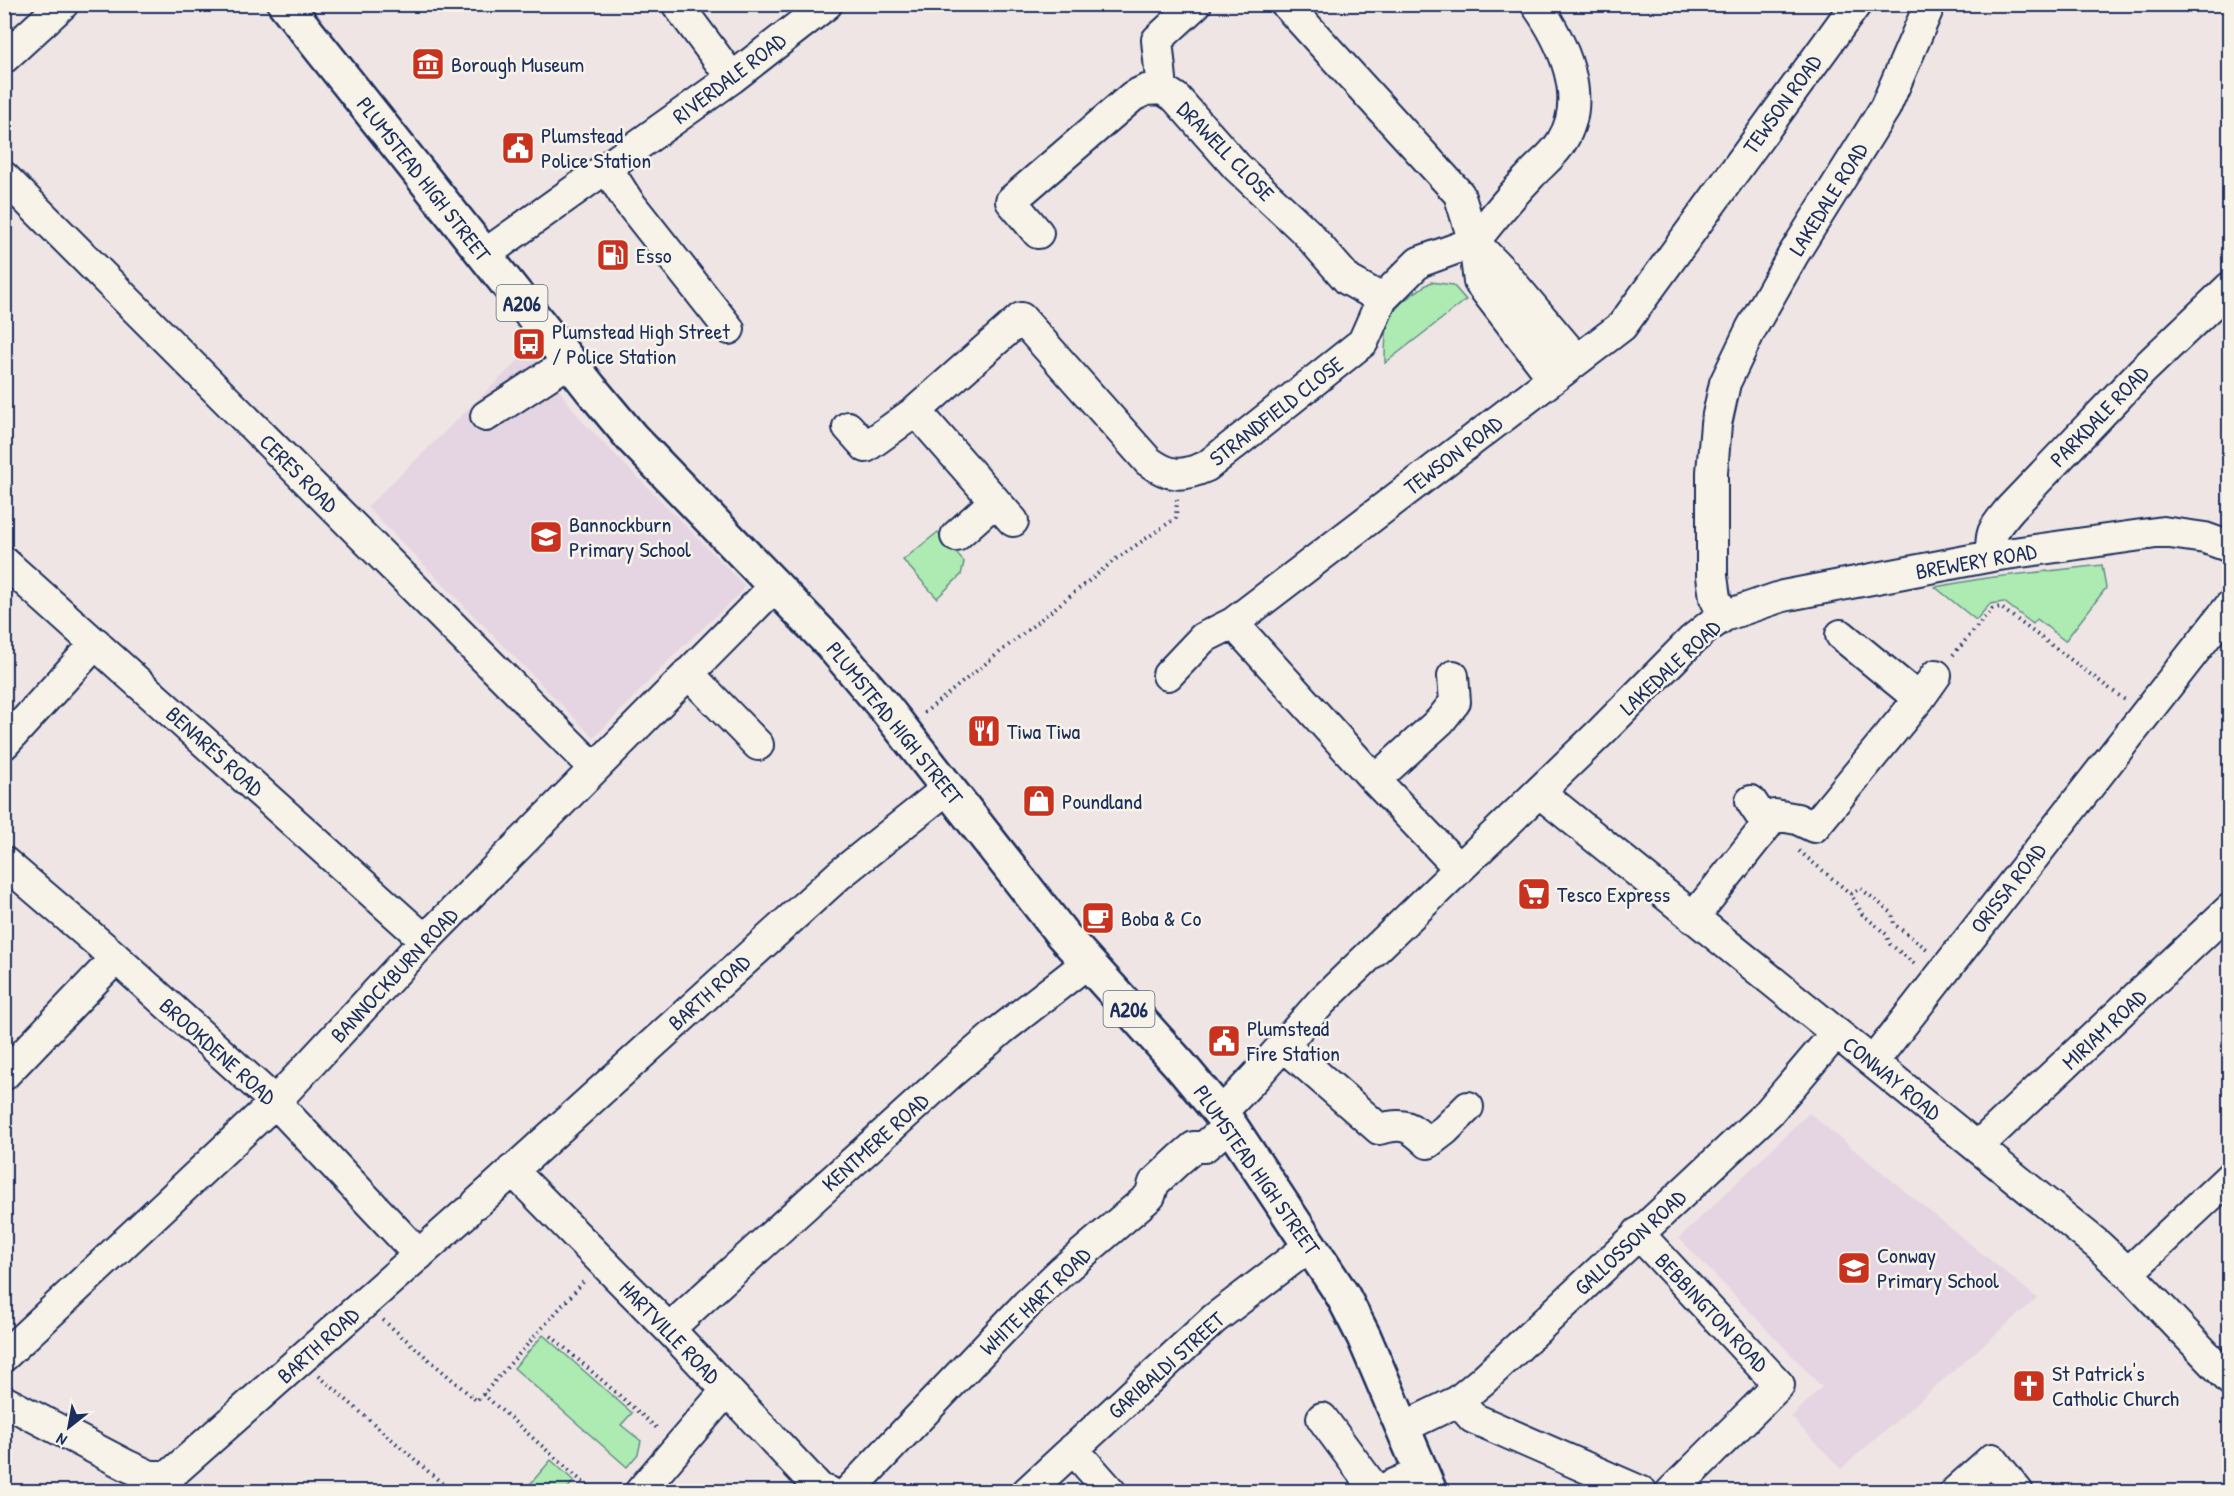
<svg xmlns="http://www.w3.org/2000/svg" width="2234" height="1496" font-family="'Patrick Hand',sans-serif">
  <style>
    .built { fill: #e5d5e2 }
    .green { fill: #adebb2; stroke: #648d88; stroke-width: 1.5 }
    .lines { fill: none; stroke-linecap: round; stroke-linejoin: round }
    .minor-casing { stroke: #1b2f5e; stroke-width: 34 }
    .major-casing { stroke: #1b2f5e; stroke-width: 38 }
    .path { stroke: #1b2f5e; stroke-width: 4; stroke-dasharray: 1.5 4.5; stroke-linecap: butt }
    .minor { stroke: #f7f3e8; stroke-width: 30 }
    .major { stroke: #f7f3e8; stroke-width: 33 }
    .labels { text-anchor: middle; dominant-baseline: central; stroke-width: 5; stroke-linejoin: round; paint-order: stroke }
    .shield { fill: #f7f3e8; stroke: #5d6a87; stroke-width: 1.5 }
    .shield-label { font-size: 21px; font-weight: bold; fill: #1b2f5e }
    .poi-label { font-size: 22px; fill: #1b2f5e; stroke: #f7f3e8; text-anchor: start }
    .street-label { font-size: 22px; fill: #1b2f5e; stroke: #f7f3e8 }
  </style>
  <rect width="100%" height="100%" fill="#efe5e5"/>
  <filter id="ink" filterUnits="userSpaceOnUse"><feTurbulence type="fractalNoise" baseFrequency=".0167" numOctaves="2"/><feDisplacementMap in="SourceGraphic" scale="12" xChannelSelector="R" yChannelSelector="G"/><feConvolveMatrix kernelMatrix="1 2 1 2 8 2 1 2 1" color-interpolation-filters="sRGB"/></filter>
  <g filter="url(#ink)">
    <!-- built -->
    <path class="built" d="M 529,350 L 583,422 L 744,585 L 740,594 L 678,651 L 594,738 L 367,507 Z
      M 1809,1113 L 2037,1298 L 1841,1469 L 1791,1417 L 1822,1387 L 1679,1238 Z"/>
    <!-- green -->
    <path class="green" d="M 1431,282 L 1453,285 L 1466,300 L 1385,363 C 1385,313 1390,308 1431,282 Z
      M 938,532 L 964,562 L 961,575 L 937,598 L 903,560 Z
      M 2102,565 L 2106,588 L 2065,641 L 2037,619 L 2033,624 L 2004,602 L 1990,604 L 1976,620 L 1935,587 L 1986,578 Z
      M 543,1335 L 632,1413 L 621,1425 L 641,1441 L 638,1454 L 627,1467 L 514,1368 Z
      M 551,1460 L 574,1481 L 565,1491 L 524,1491 Z"/>
    <g class="lines">
      <!-- minor casing -->
      <g class="minor-casing">
        <path id="minor" d="M 677,4 L 732,78
          M 1286,4 L 1459,194 L 1474,242 L 1479,282 L 1553,378
          M 4,58 L 63,4
          M 1162,89 L 1157,40 L 1196,4
          M 607,168 L 628,201 L 729,329
          M 4,177 L 594,768
          M 1038,233 L 1011,201 L 1133,96 L 1146,90 L 1162,89 L 1176,98 L 1237,167 L 1306,232 L 1348,280 L 1382,299
          M 1474,242 C 1492,219 1511,196 1531,175 C 1541,164 1555,154 1562,141 C 1589,98 1563,42 1536,4
          M 1474,242 L 1503,272 L 1577,360
          M 484,255 L 732,78 L 827,4
          M 916,411 L 995,501 L 956,536
          M 486,416 L 569,362
          M 848,427 L 866,447 L 916,411 L 1021,318 L 1148,461 C 1169,477 1183,477 1207,466 L 1363,342 L 1382,299 L 1419,262 L 1474,242
          M 995,501 L 1013,521
          M 1992,556 C 1989,531 1995,527 2010,509 L 2142,371 L 2230,287
          M 4,562 L 425,940
          M 1724,616 L 1783,596 L 1992,556 L 2163,532 L 2205,538 L 2230,547
          M 1233,623 L 1375,780 L 1459,868
          M 1841,635 L 1919,699
          M 688,673 L 758,745
          M 1168,675 L 1203,638 L 1233,623 L 1622,326 L 1856,4
          M 4,744 L 96,643
          M 1375,780 L 1440,721 L 1455,702 L 1453,676
          M 1539,792 L 2098,1245 L 2128,1273 L 2230,1380
          M 1751,801 L 1767,825
          M 4,862 L 116,958 L 275,1102 L 419,1255
          M 1693,918 L 1775,815 L 1797,819 L 1814,827 L 1919,699 L 1936,675
          M 1283,1045 L 1379,1129 C 1404,1122 1410,1126 1428,1143 L 1445,1130 L 1468,1107
          M 1873,1062 L 2230,606
          M 4,1075 L 116,958
          M 1221,1113 L 1257,1075 L 1322,1001 L 1601,732 L 1692,640 L 1709,626 L 1724,616 L 1715,598 L 1712,576 L 1712,472 L 1716,424 L 1725,383 L 1751,329 L 1793,255 L 1885,108 L 1930,4
          M 1977,1147 L 2230,909
          M 512,1170 L 669,1329 L 820,1489 L 829,1492
          M 477,1203 L 839,875 L 948,788
          M 1638,1233 L 1779,1385 L 1671,1492
          M 2128,1273 L 2230,1177
          M 669,1329 L 952,1072 L 1001,1030 L 1087,963
          M 4,1356 L 275,1102 L 425,940 L 776,585
          M 4,1401 L 128,1466 L 150,1476 L 169,1476
          M 1458,1401 L 1473,1418 L 1642,1492
          M 1322,1418 L 1376,1491
          M 1404,1427 L 1458,1401 L 1482,1381 L 1769,1112 L 1836,1033
          M 1073,1449 L 1111,1492
          M 169,1476 L 466,1213
          M 640,1492 L 727,1390
          M 848,1492 L 1027,1304 L 1062,1271 L 1150,1196 L 1154,1183 L 1180,1159 L 1194,1147 L 1204,1147 L 1230,1125
          M 1027,1492 L 1214,1319 L 1311,1245
          M 1376,1492 L 1423,1472
          M 1955,1492 L 1992,1459 L 2018,1492"/>
      </g>
      <!-- major casing -->
      <g class="major-casing">
        <path id="major" d="M 285,4 L 591,389 L 632,438 L 830,643 L 886,709 L 1062,934 L 1180,1065 L 1230,1125 L 1343,1296 L 1364,1337 L 1430,1492"/>
      </g>
      <!-- path -->
      <path class="path" d="M 1953,655 L 1992,609 L 2000,607 L 2125,700
        M 924,713 L 1116,559 L 1176,518 L 1177,498
        M 1799,851 L 1851,894 L 1862,914 L 1886,934 L 1890,944 L 1916,965
        M 1851,894 L 1860,888 L 1892,913 L 1894,924 L 1928,950
        M 383,1320 L 477,1401 L 585,1280
        M 551,1336 L 659,1430
        M 319,1376 L 452,1492
        M 483,1394 L 594,1492"/>
      <!-- minor -->
      <use href="#minor" class="minor"/>
      <!-- major -->
      <use href="#major" class="major"/>
    </g>
  </g>
  <!-- icons -->
  <defs>
    <g id="museum-square" transform="scale(1.725)"><rect x="-9" y="-9" width="18" height="18" rx="4" fill="#c8321e" stroke="#f7f3e8"/><path d="M0-6L6-3V-2H-6V-3ZM-5-1h2V3h-2ZM-1-1h2V3h-2ZM3-1h2V3H3ZM-6 4H6V6H-6Z" fill="#fff"/></g>
    <g id="civic-square" transform="scale(1.725)"><rect x="-9" y="-9" width="18" height="18" rx="4" fill="#c8321e" stroke="#f7f3e8"/><path d="M-.6-6.5H3V-4.5H.6V-3L4-1V1h2V6H-6V1h2V-1L-.6-3ZM-1.2 2.5V6h2.4V2.5Z" fill="#fff"/></g>
    <g id="fuel-square" transform="scale(1.725)"><rect x="-9" y="-9" width="18" height="18" rx="4" fill="#c8321e" stroke="#f7f3e8"/><path d="M-5.5-6h7V0h2V4h1.3V-2.5L3-4.5l.8-.8L6-3V5H2.5V1h-1V6h-7ZM-4.2-4.7v3.2H.2V-4.7Z" fill="#fff"/></g>
    <g id="bus-square" transform="scale(1.725)"><rect x="-9" y="-9" width="18" height="18" rx="4" fill="#c8321e" stroke="#f7f3e8"/><path d="M-5-6H5V4H4V6H2V4H-2V6H-4V4H-5ZM-3.5-4V0h7V-4ZM-3.5 1.2v1.5H-2V1.2ZM2 1.2v1.5H3.5V1.2Z" fill="#fff"/></g>
    <g id="school-square" transform="scale(1.725)"><rect x="-9" y="-9" width="18" height="18" rx="4" fill="#c8321e" stroke="#f7f3e8"/><path d="M0-5L7-2L0 1L-7-2ZM-4 1L0 2.5L4 1V4Q0 6-4 4Z" fill="#fff"/></g>
    <g id="restaurant-square" transform="scale(1.725)"><rect x="-9" y="-9" width="18" height="18" rx="4" fill="#c8321e" stroke="#f7f3e8"/><path d="M-5-6h1v4h1v-4h1v4h1v-4h1v5L-1.5 .5V6h-2V.5L-5-1ZM5-6V6H3V1.5H1.5Q1.5-4 5-6Z" fill="#fff"/></g>
    <g id="shop-square" transform="scale(1.725)"><rect x="-9" y="-9" width="18" height="18" rx="4" fill="#c8321e" stroke="#f7f3e8"/><path d="M-5-2.5h2.3a2.7 3.5 0 0 1 5.4 0H5L5.5 6h-11ZM-1.5-2.5h3a1.5 2.3 0 0 0-3 0Z" fill="#fff"/></g>
    <g id="supermarket-square" transform="scale(1.725)"><rect x="-9" y="-9" width="18" height="18" rx="4" fill="#c8321e" stroke="#f7f3e8"/><path d="M-6-5.5h2.5l.6 2H6L4.5 2H-2.5L-4.4-4H-6ZM-1.5 3.2a1.3 1.3 0 1 0 .1 0ZM3 3.2a1.3 1.3 0 1 0 .1 0Z" fill="#fff"/></g>
    <g id="cafe-square" transform="scale(1.725)"><rect x="-9" y="-9" width="18" height="18" rx="4" fill="#c8321e" stroke="#f7f3e8"/><path d="M-5.5-4.5H6V0H3Q3 3.5 0 3.5H-2.5Q-5.5 3.5-5.5 0ZM3-3.2v2h1.7v-2ZM-6 4.5H4V6H-6Z" fill="#fff"/></g>
    <g id="church-square" transform="scale(1.725)"><rect x="-9" y="-9" width="18" height="18" rx="4" fill="#c8321e" stroke="#f7f3e8"/><path d="M-1.2-6h2.4v3.5h3.3v2.4h-3.3V6h-2.4V-.1h-3.3v-2.4h3.3Z" fill="#fff"/></g>
  </defs>
  <g fill-rule="evenodd">
    <use href="#museum-square" x="428" y="64"/>
    <use href="#civic-square" x="518" y="148"/>
    <use href="#fuel-square" x="613" y="255"/>
    <use href="#bus-square" x="529" y="344"/>
    <use href="#school-square" x="546" y="537"/>
    <use href="#restaurant-square" x="984" y="731"/>
    <use href="#shop-square" x="1039" y="801"/>
    <use href="#supermarket-square" x="1534" y="894"/>
    <use href="#cafe-square" x="1098" y="918"/>
    <use href="#civic-square" x="1224" y="1041"/>
    <use href="#school-square" x="1854" y="1268"/>
    <use href="#church-square" x="2029" y="1386"/>
  </g>
  <g class="labels">
    <!-- shield labels -->
    <g class="shield">
      <rect x="496.5" y="285" width="51" height="36" rx="4.5"/>
      <rect x="1103.5" y="991" width="51" height="36" rx="4.5"/>
    </g>
    <g class="shield-label">
      <text x="522" y="303">A206</text>
      <text x="1129" y="1009">A206</text>
    </g>
    <!-- poi labels -->
    <g class="poi-label">
      <text x="451" y="64">Borough Museum</text>
      <text x="541" y="135">Plumstead<tspan x="541" dy="25">Police Station</tspan></text>
      <text x="636" y="255">Esso</text>
      <text x="552" y="331">Plumstead High Street<tspan x="552" dy="25">/ Police Station</tspan></text>
      <text x="569" y="524">Bannockburn<tspan x="569" dy="25">Primary School</tspan></text>
      <text x="1007" y="731">Tiwa Tiwa</text>
      <text x="1062" y="801">Poundland</text>
      <text x="1557" y="894">Tesco Express</text>
      <text x="1121" y="918">Boba &amp; Co</text>
      <text x="1247" y="1028">Plumstead<tspan x="1247" dy="25">Fire Station</tspan></text>
      <text x="1877" y="1255">Conway<tspan x="1877" dy="25">Primary School</tspan></text>
      <text x="2052" y="1373">St Patrick's<tspan x="2052" dy="25">Catholic Church</tspan></text>
    </g>
    <!-- street labels -->
    <g class="street-label">
      <text transform="translate(729 78) rotate(-37)">RIVERDALE ROAD</text>
      <text transform="translate(1782 104) rotate(-54)">TEWSON ROAD</text>
      <text transform="translate(1226 151) rotate(46)">DRAWELL CLOSE</text>
      <text transform="translate(424 179) rotate(52)">PLUMSTEAD HIGH STREET</text>
      <text transform="translate(1828 199) rotate(-58)">LAKEDALE ROAD</text>
      <text transform="translate(1276 411) rotate(-38)">STRANDFIELD CLOSE</text>
      <text transform="translate(2099 416) rotate(-46)">PARKDALE ROAD</text>
      <text transform="translate(1453 455) rotate(-37)">TEWSON ROAD</text>
      <text transform="translate(299 473) rotate(45)">CERES ROAD</text>
      <text transform="translate(1976 561) rotate(-10)">BREWERY ROAD</text>
      <text transform="translate(1670 667) rotate(-43)">LAKEDALE ROAD</text>
      <text transform="translate(895 723) rotate(51)">PLUMSTEAD HIGH STREET</text>
      <text transform="translate(215 751) rotate(42)">BENARES ROAD</text>
      <text transform="translate(2008 888) rotate(-52)">ORISSA ROAD</text>
      <text transform="translate(394 975) rotate(-47)">BANNOCKBURN ROAD</text>
      <text transform="translate(709 992) rotate(-42)">BARTH ROAD</text>
      <text transform="translate(2104 1029) rotate(-43)">MIRIAM ROAD</text>
      <text transform="translate(218 1051) rotate(42)">BROOKDENE ROAD</text>
      <text transform="translate(1892 1078) rotate(39)">CONWAY ROAD</text>
      <text transform="translate(875 1142) rotate(-42)">KENTMERE ROAD</text>
      <text transform="translate(1257 1170) rotate(55)">PLUMSTEAD HIGH STREET</text>
      <text transform="translate(1630 1242) rotate(-43)">GALLOSSON ROAD</text>
      <text transform="translate(1035 1301) rotate(-44)">WHITE HART ROAD</text>
      <text transform="translate(1712 1312) rotate(47)">BEBBINGTON ROAD</text>
      <text transform="translate(670 1332) rotate(46)">HARTVILLE ROAD</text>
      <text transform="translate(318 1345) rotate(-42)">BARTH ROAD</text>
      <text transform="translate(1166 1365) rotate(-42)">GARIBALDI STREET</text>
    </g>
  </g>
  <!-- margin -->
  <rect width="2234" height="1496" fill="none" stroke="#f7f3e8" stroke-width="24"/>
  <rect x="12" y="12" width="2210" height="1472" fill="none" stroke="#1b2f5e" stroke-width="2" filter="url(#ink)"/>
  <!-- north arrow -->
  <g transform="translate(69 1427) rotate(211)" stroke="#f7f3e8" stroke-width="4.5" paint-order="stroke">
  <path d="M0-4.5L10 22L0 15L-10 22Z" fill="#1b2f5e"/>
  <text y="-9" font-size="16" font-weight="bold" text-anchor="middle" fill="#1b2f5e">N</text>
  </g>
</svg>
